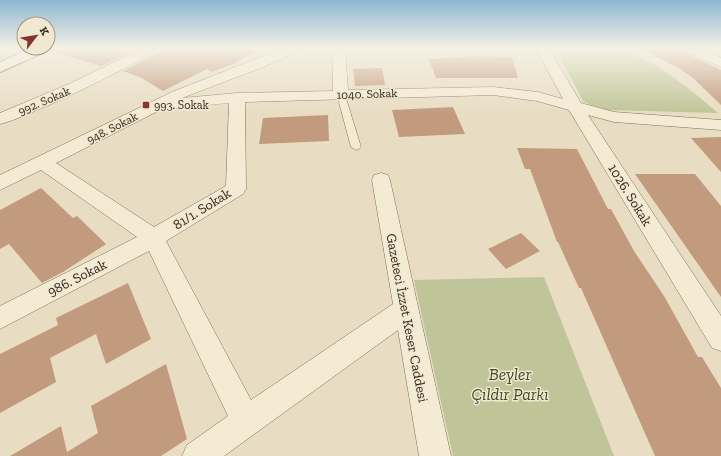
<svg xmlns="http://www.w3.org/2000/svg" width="721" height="456" font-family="'Zilla Slab',serif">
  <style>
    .green { fill: #bfc598 }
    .building { fill: #c29a7d }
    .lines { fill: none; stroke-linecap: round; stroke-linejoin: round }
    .lane-casing { stroke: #806f5c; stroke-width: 1 }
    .street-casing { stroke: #806f5c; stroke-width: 1 }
    .secondary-casing { stroke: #62513f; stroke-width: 2 }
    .lane { fill: #f4ebd5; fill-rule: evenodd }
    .street { fill: #f4ebd5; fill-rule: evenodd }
    .secondary { fill: #f4ebd5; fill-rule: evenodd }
    .poi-dot { fill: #883332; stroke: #f1e8d1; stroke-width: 1.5 }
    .labels { text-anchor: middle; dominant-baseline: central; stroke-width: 3; stroke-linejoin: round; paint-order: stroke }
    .far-street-label { font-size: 12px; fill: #32281e; stroke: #f1e8d1 }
    .far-poi-label { font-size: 12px; fill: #32281e; stroke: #f1e8d1; text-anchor: start }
    .street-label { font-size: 14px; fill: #32281e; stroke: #f1e8d1 }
    .near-park-label { font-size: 17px; font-style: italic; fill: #424c27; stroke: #f1e8d1 }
  </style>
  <rect width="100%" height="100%" fill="#e8ddc3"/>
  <!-- green -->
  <path class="green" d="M 556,49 C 578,49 612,46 632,54 C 665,67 692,91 718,113 L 608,110 L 590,105 L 583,101 Z
    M 544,277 L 614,456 L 453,456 L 414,280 Z"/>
  <!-- building -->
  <path class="building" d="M 57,49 L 113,49 L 129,53 L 101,66 L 56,53 Z
    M 166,49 L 259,49 L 235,63 L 212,72 L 207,69 L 163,91 L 142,78 L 123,71 Z
    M 641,49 L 678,49 L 721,70 L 721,105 L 693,78 L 679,68 Z
    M 467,56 L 512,57 L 518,78 L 436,78 L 429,59 L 467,57 Z
    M 382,68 L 385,85 L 355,86 L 353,69 Z
    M 453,107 L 465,134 L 399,137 L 392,110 Z
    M 328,115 L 329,141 L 259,144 L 263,118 Z
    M 721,137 L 721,172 L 691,138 Z
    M 517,148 L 577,149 L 608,209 L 611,209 L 634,251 L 664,296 L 698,357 L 702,357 L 721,388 L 721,456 L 655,456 L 581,288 L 579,288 L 558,242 L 557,242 L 530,169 L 525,169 Z
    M 635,174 L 695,174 L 721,206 L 721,297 Z
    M 41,188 L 73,218 L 77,216 L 106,244 L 63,272 L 42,283 L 9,244 L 0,249 L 0,210 Z
    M 521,233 L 540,251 L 506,269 L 488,249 Z
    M 128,283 L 151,339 L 106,364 L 96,334 L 50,358 L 56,382 L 0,413 L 0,354 L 58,325 L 56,318 Z
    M 166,364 L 187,439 L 161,456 L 10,456 L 61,426 L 67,452 L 98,433 L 91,406 Z"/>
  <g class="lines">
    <!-- lane casing -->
    <g class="lane-casing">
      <path id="lane" d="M 338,93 L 341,93 L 345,95 L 361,147 L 359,149 L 356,150 L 351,147 L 337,95 Z"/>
    </g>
    <!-- street casing -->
    <g class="street-casing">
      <path id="street" d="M 141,49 L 157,49 L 155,52 C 120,71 85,89 49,105 C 33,111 17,120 0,124 L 0,113 L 71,83 Z
        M 281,49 L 299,49 L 297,52 L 263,67 L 182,98 L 237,93 L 333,91 L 332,49 L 345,49 L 348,90 L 493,87 L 538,92 L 563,99 L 536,49 L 549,49 L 581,103 L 614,112 L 721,120 L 721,130 L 614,122 L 588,115 L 721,316 L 721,351 L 712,348 L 569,110 L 537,101 L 493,95 L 245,102 L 246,189 L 243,194 L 166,241 L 251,400 L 393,304 L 372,180 L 374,175 L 381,173 L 388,175 L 390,180 L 451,456 L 419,456 L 398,330 L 224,456 L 182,456 L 187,445 L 228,416 L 149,251 L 0,329 L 0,306 L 137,237 L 41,170 L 0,190 L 0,175 L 172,92 ZM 229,103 L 226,186 L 154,227 L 56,163 L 160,110 Z
        M 687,49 L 704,49 L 721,58 L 721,67 L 689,52 Z"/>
    </g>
    <!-- secondary casing -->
    <g class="secondary-casing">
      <path id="secondary" d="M 29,49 L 47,49 L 45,52 L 0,72 L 0,62 Z"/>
    </g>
    <!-- lane -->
    <use href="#lane" class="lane"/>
    <!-- street -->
    <use href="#street" class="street"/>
    <!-- secondary -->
    <use href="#secondary" class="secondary"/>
  </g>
  <!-- sky -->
  <linearGradient id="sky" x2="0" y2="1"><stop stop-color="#8db7d4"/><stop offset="0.43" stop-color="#f5f0e4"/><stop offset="1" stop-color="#f5f0e4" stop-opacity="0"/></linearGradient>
  <rect width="721" height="113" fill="url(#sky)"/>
  <!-- markers -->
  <rect class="poi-dot" x="142" y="101" width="8" height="8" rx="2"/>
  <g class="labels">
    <!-- far-street labels -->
    <g class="far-street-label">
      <text transform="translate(367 94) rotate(-2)">1040. Sokak</text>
      <text transform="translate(44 101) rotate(-23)">992. Sokak</text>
      <text transform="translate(112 128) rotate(-27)">948. Sokak</text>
    </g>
    <!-- far-poi labels -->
    <g class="far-poi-label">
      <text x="154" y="105">993. Sokak</text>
    </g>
    <!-- street labels -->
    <g class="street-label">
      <text transform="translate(630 195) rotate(58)">1026. Sokak</text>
      <text transform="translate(202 209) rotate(-32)">81/1. Sokak</text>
      <text transform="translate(77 278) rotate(-27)">986. Sokak</text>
      <text transform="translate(407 318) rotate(79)">Gazeteci İzzet Keser Caddesi</text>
    </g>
    <!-- near-park labels -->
    <g class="near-park-label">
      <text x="510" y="374">Beyler<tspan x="510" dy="20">Çıldır Parkı</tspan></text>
    </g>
  </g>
  <!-- north arrow -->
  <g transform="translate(36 36) rotate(59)"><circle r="19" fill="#f1e8d1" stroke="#a59b89"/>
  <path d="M0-3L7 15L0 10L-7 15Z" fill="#883332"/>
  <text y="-6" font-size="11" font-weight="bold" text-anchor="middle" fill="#32281e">K</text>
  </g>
</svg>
